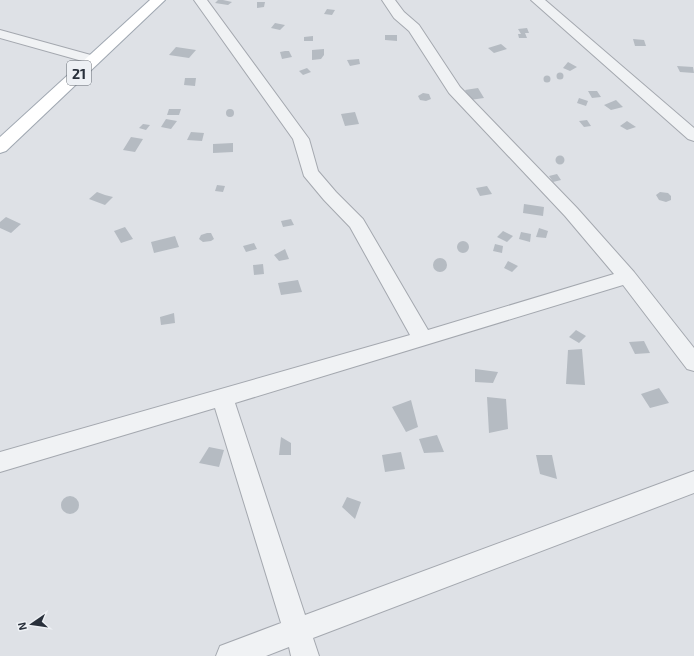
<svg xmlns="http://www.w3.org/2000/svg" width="694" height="656" font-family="'Exo 2',sans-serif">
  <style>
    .building { fill: #b5bbc2 }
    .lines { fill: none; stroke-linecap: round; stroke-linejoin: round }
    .minor-casing { stroke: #a4a8af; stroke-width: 2 }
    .primary-casing { stroke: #9ea6b0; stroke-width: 2 }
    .minor { fill: #f0f2f4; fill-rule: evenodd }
    .primary { fill: #fff; fill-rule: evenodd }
    .labels { text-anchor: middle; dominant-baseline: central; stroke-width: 3; stroke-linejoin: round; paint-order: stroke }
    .shield { fill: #edf0f4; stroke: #646a72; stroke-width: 1 }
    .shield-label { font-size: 14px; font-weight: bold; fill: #29303b }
  </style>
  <rect width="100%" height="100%" fill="#dee1e6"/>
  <!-- building -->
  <path class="building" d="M 218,0 L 223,0 L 232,2 L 228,5 L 215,3 Z
    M 257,2 L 265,2 L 264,7 L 257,8 Z
    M 327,9 L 335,10 L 332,15 L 324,14 Z
    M 275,23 L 285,25 L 280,30 L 271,28 Z
    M 527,28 L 529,33 L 525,33 L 527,38 L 519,38 L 518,34 L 521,34 L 518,29 Z
    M 385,35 L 397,35 L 397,41 L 385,40 Z
    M 313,36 L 313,41 L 304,41 L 304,37 Z
    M 633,39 L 644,40 L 646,46 L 635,46 Z
    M 501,44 L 507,49 L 494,53 L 488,48 Z
    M 176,47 L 196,50 L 189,58 L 169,55 Z
    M 324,49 L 324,55 L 321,59 L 312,60 L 312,50 Z
    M 285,51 L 289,51 L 292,57 L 282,59 L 280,52 Z
    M 359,59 L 360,64 L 350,66 L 347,60 Z
    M 568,62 L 577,67 L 570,71 L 563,68 Z
    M 677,66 L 693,67 L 694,73 L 680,72 Z
    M 307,68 L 311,72 L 303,75 L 299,71 Z
    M556.5 76a3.5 3.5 0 1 1 7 0a3.5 3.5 0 1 1-7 0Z
    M543.5 79a3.5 3.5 0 1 1 7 0a3.5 3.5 0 1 1-7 0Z
    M 185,78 L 196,78 L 195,86 L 184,85 Z
    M 478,88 L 484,98 L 470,100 L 465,90 Z
    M 588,91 L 597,91 L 601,97 L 592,98 Z
    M 423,93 L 429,94 L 431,99 L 426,101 L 420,100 L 418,96 Z
    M 579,98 L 588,101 L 586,106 L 577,103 Z
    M 616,100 L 623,107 L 611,110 L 604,105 Z
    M 169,109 L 181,109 L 179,115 L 167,115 Z
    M226 113a4 4 0 1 1 8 0a4 4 0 1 1-8 0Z
    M 355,112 L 359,124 L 345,126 L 341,114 Z
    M 166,119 L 177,121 L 171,129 L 161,127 Z
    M 587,120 L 591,126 L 584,127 L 579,121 Z
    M 627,121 L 636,127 L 627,130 L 620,126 Z
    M 143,124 L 150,125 L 146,130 L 139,128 Z
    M 191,132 L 204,133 L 202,141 L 187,140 Z
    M 131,137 L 143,139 L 135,152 L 123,150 Z
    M 233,143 L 233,152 L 213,153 L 213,144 Z
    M555.5 160a4.5 4.5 0 1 1 9 0a4.5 4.5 0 1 1-9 0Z
    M 557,174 L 561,180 L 553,182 L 549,176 Z
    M 217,185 L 225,186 L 223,192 L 215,191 Z
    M 487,186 L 492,194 L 480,196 L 476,188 Z
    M 97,192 L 105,195 L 113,197 L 105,205 L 89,199 Z
    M 660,192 L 668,193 L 671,196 L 671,200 L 666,202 L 659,200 L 656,195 Z
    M 524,204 L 544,207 L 543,216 L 523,213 Z
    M 6,217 L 21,224 L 11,233 L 0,228 L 0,222 Z
    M 291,219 L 294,225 L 283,227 L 281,221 Z
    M 125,227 L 133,239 L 121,243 L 114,231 Z
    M 539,228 L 548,231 L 546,238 L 536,237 Z
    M 503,231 L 513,236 L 507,242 L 497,237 Z
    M 521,232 L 531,234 L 530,242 L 519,239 Z
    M 207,233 L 211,233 L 214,239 L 211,241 L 203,242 L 199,239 L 201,235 Z
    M 175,236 L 179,247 L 154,253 L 151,242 Z
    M457 247a6 6 0 1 1 12 0a6 6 0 1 1-12 0Z
    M 254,243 L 257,249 L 246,252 L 243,246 Z
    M 495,244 L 503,246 L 502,253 L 493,251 Z
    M 285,249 L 289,259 L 279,261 L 274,255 Z
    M433 265a7 7 0 1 1 14 0a7 7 0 1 1-14 0Z
    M 508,261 L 518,266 L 512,272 L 504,268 Z
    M 263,264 L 264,274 L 254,275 L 253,265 Z
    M 298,280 L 302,292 L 281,295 L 278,283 Z
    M 174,313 L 175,323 L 161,325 L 160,317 Z
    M 576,330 L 586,336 L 579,343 L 569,337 Z
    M 644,341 L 650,353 L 635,354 L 629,342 Z
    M 582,349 L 585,385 L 566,384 L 568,350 Z
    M 475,369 L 498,372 L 493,383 L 475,382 Z
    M 659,388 L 669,403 L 650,408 L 641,394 Z
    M 487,397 L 506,399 L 508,429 L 489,433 Z
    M 411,400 L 418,427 L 406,432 L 392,407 Z
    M 437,435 L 444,452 L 424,453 L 419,439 Z
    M 281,437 L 291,443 L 291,455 L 279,455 Z
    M 209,447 L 224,450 L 219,467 L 199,463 Z
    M 401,452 L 405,469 L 385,472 L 382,455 Z
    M 536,455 L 552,455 L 557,479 L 540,474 Z
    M61 505a9 9 0 1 1 18 0a9 9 0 1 1-18 0Z
    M 347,497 L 361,502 L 355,519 L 342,507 Z"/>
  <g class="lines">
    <!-- minor casing -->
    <g class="minor-casing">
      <path id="minor" d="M 194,0 L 207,0 L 309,139 L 318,171 L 336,192 L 363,219 L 428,330 L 614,274 L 565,216 L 449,93 L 409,31 L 394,18 L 382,0 L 395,0 L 404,12 L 419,25 L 460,87 L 577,208 L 634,272 L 694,348 L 694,371 L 687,369 L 623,285 L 235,403 L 305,615 L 694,471 L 694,493 L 313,638 L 319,656 L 291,656 L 289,647 L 266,656 L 216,656 L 220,646 L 281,623 L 215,408 L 0,472 L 0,452 L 410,335 L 350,227 L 324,200 L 304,176 L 293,139 Z
        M 531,0 L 545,0 L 694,128 L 694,141 L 688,139 Z
        M 0,30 L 98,57 L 100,60 L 98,63 L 93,64 L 0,38 Z"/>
    </g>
    <!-- primary casing -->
    <g class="primary-casing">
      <path id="primary" d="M 150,0 L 165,0 L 6,151 L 0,153 L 0,137 Z"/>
    </g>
    <!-- minor -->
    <use href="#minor" class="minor"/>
    <!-- primary -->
    <use href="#primary" class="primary"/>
  </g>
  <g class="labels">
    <!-- shield labels -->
    <rect class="shield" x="67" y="61" width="24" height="24" rx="3"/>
    <g class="shield-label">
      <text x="79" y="73">21</text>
    </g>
  </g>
  <!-- north arrow -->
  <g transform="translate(32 624) rotate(257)" stroke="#edf0f4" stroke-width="3" paint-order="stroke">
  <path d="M0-3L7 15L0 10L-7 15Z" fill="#29303b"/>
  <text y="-6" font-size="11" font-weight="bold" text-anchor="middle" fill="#29303b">N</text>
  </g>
</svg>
